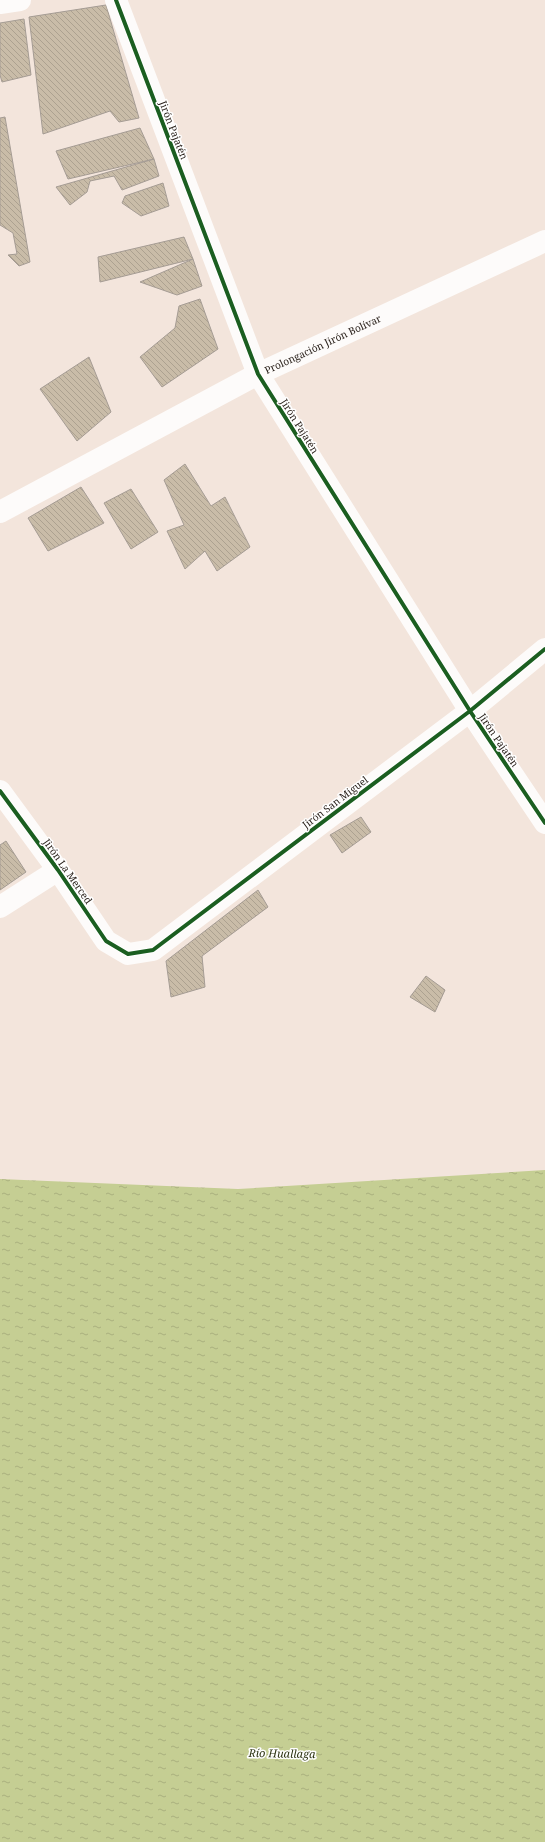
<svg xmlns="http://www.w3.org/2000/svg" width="545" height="1842" font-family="'Noto Serif',serif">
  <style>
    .water { fill: url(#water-ripples) }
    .building { fill: url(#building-back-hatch); stroke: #a59c94 }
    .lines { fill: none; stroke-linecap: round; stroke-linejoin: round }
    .minor { stroke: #fdfbfa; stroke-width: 22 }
    .cycleway-casing { stroke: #fff; stroke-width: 6 }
    .cycleway { stroke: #1b5e20; stroke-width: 4 }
    .labels { text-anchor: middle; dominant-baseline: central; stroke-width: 3; stroke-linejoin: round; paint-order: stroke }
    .street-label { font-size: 10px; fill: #261d17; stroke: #fff }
    .water-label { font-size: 11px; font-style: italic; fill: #2d3412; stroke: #fff }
  </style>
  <defs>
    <pattern id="water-ripples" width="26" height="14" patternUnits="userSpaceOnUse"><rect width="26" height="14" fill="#c5ce93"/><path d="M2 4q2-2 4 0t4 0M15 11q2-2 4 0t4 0" fill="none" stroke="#a9b07e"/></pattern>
    <pattern id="building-back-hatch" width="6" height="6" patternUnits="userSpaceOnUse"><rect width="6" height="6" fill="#c9bca8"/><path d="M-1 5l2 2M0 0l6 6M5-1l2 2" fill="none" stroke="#aca190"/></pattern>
  </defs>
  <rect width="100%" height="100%" fill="#f3e5dc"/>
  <!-- water -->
  <path class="water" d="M 545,1170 L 545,1842 L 0,1842 L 0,1179 L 238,1189 Z"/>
  <!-- building -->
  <path class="building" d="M 106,5 L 139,118 L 119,122 L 110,111 L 43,134 L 29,17 Z
    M 24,19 L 31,75 L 2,82 L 0,75 L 0,23 Z
    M 5,117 L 30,262 L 19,266 L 8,255 L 17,254 L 13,233 L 0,225 L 0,118 Z
    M 140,128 L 154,159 L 68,179 L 56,151 Z
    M 154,159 L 159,176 L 122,190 L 114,176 L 90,181 L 87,192 L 70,205 L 56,187 Z
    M 163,183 L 169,206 L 141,216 L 122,203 L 125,196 Z
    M 184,237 L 193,259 L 100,282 L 98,257 Z
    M 193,259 L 202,286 L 177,295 L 140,282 Z
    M 200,299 L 218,349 L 162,387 L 140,357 L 175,328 L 179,306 Z
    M 89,357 L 111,412 L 77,441 L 40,389 Z
    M 185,464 L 211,506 L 225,497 L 250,547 L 217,571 L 205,551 L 185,569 L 167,531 L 184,525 L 164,480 Z
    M 81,487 L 104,523 L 48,551 L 28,518 Z
    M 131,489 L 158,532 L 131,549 L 104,503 Z
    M 361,817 L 371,832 L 342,853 L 330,835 Z
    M 6,841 L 26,872 L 0,890 L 0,845 Z
    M 258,890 L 268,907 L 202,956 L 205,987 L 171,997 L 166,961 Z
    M 426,976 L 445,990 L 435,1012 L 410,997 Z"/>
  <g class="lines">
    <!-- minor -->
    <g class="minor">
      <path d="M 116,0 L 258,374 L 470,711 L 545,823"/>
      <path d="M 0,3 L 20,0"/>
      <path id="s1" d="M 0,512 L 258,374 L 545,241"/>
      <path d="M 0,791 L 58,870 L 106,941 L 128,954 L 153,950 L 470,711 L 545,649"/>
      <path d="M 0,907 L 58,870"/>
    </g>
    <!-- cycleway casing -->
    <g class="cycleway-casing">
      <path id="cycleway" d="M 116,0 L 258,374 L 470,711 L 545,823
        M 0,791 L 58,870 L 106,941 L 128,954 L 153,950 L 470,711 L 545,649"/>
    </g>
    <!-- cycleway -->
    <use href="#cycleway" class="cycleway"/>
  </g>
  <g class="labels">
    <!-- street labels -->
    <g class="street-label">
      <text transform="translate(174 130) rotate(69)">Jirón Pajatén</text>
      <text stroke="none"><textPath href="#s1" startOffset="364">Prolongación Jirón Bolívar</textPath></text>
      <text transform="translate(300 426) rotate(58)">Jirón Pajatén</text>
      <text transform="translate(499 740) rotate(56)">Jirón Pajatén</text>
      <text transform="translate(335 802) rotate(-37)">Jirón San Miguel</text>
      <text transform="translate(68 871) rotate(55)">Jirón La Merced</text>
    </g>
    <!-- water labels -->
    <g class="water-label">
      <text transform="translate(282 1753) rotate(1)">Río Huallaga</text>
    </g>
  </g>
</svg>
